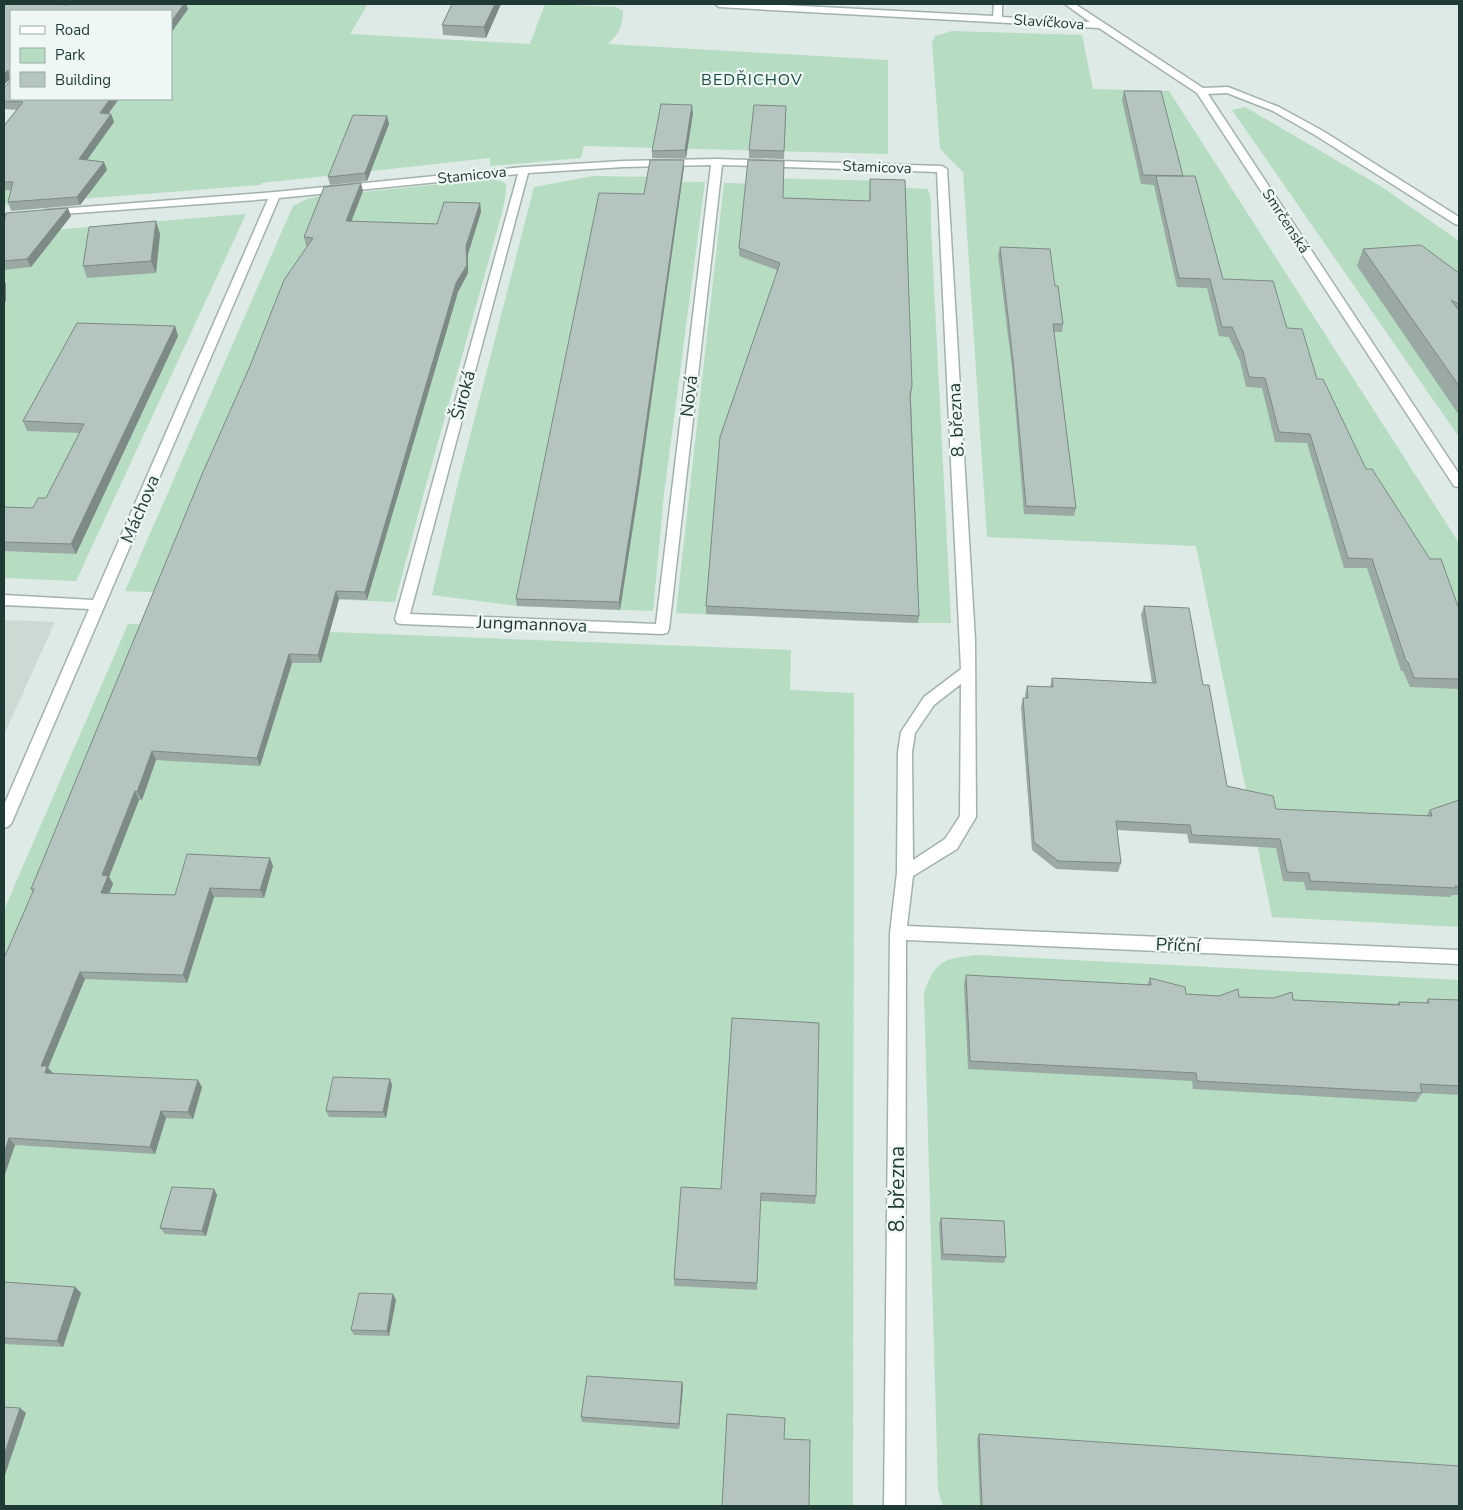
<svg xmlns="http://www.w3.org/2000/svg" width="1463" height="1510" font-family="'Nunito Sans',sans-serif">
  <style>
    .built { fill: #ccdad4 }
    .green { fill: #b6dcc2 }
    .lines { fill: none; stroke-linecap: round; stroke-linejoin: round }
    .minor-casing { stroke: #a1b2ac; stroke-width: 3 }
    .minor { fill: #fff; fill-rule: evenodd }
    .wall { fill: #9aa9a3 }
    .shaded-wall { fill: #7d8a85 }
    .building { fill: #b3c5be; stroke: #7d8a85 }
    .labels { text-anchor: middle; dominant-baseline: central; stroke-width: 4.5; stroke-linejoin: round; paint-order: stroke }
    .far-street-label { font-size: 15px; fill: #1f3a34; stroke: #eef7f3 }
    .far-neighbourhood-label { font-size: 16px; letter-spacing: 1px; fill: #1b4c42; stroke: #eef7f3 }
    .street-label { font-size: 18px; fill: #1f3a34; stroke: #eef7f3 }
    .near-street-label { font-size: 21px; fill: #1f3a34; stroke: #eef7f3 }
  </style>
  <rect width="100%" height="100%" fill="#deeae5"/>
  <!-- built -->
  <path class="built" d="M 4,620 L 55,622 L 4,735 Z"/>
  <!-- green -->
  <path class="green" d="M 102,4 L 368,4 L 350,34 L 530,44 L 545,4 L 616,7 L 623,11 C 623,28 618,34 608,44 L 888,60 L 888,154 L 584,146 L 581,158 L 490,166 L 490,158 L 262,183 L 260,185 L 4,205 L 4,124 L 25,99 L 171,99 L 171,11 Z
    M 952,31 L 1082,35 L 1093,89 L 1169,91 L 1459,543 L 1459,927 L 1272,917 L 1196,546 L 987,537 L 963,172 L 940,149 L 932,43 L 935,36 Z
    M 1245,107 L 1382,187 L 1459,241 L 1459,437 L 1232,110 Z
    M 593,176 L 651,177 L 651,181 L 705,182 L 664,494 L 653,611 L 517,606 L 432,595 L 457,487 L 534,187 Z
    M 764,178 L 887,181 L 888,187 L 928,189 L 931,201 L 931,226 L 951,623 L 911,623 L 676,613 L 724,183 L 763,184 Z
    M 490,179 L 501,181 L 506,184 L 506,193 L 502,213 L 426,485 L 395,602 L 125,591 L 293,206 L 309,198 L 324,196 Z
    M 246,214 L 76,581 L 4,578 L 4,234 Z
    M 128,624 L 791,650 L 790,690 L 854,693 L 853,1506 L 4,1506 L 4,910 Z
    M 978,955 L 1459,980 L 1459,1506 L 943,1506 L 938,1491 L 924,993 C 935,960 945,958 978,955 Z"/>
  <g class="lines">
    <!-- minor casing -->
    <g class="minor-casing">
      <path id="minor" d="M 715,4 L 764,4 L 993,16 L 994,4 L 1002,4 L 1002,17 L 1090,22 L 1065,4 L 1075,4 L 1203,88 L 1228,87 L 1279,107 L 1323,131 L 1459,217 L 1459,225 L 1455,224 L 1315,135 L 1273,111 L 1227,93 L 1208,94 L 1459,474 L 1459,487 L 1454,486 L 1197,93 L 1099,28 L 719,7 Z
        M 717,159 L 942,166 L 947,169 L 975,640 L 976,817 L 957,849 L 913,876 L 907,926 L 1459,950 L 1459,964 L 906,940 L 905,1506 L 884,1506 L 890,933 L 897,873 L 898,752 L 901,732 L 924,697 L 961,669 L 937,172 L 722,165 L 669,629 L 667,633 L 662,634 L 402,624 L 397,623 L 395,619 L 518,174 L 279,198 L 12,822 L 9,826 L 4,828 L 4,805 L 89,609 L 4,605 L 4,595 L 93,600 L 268,199 L 49,215 L 44,212 L 45,210 L 275,192 L 524,167 L 623,161 ZM 711,165 L 656,624 L 410,614 L 528,173 L 623,167 ZM 961,684 L 960,816 L 945,839 L 913,860 L 912,752 L 915,733 L 934,705 Z"/>
    </g>
    <!-- minor -->
    <use href="#minor" class="minor"/>
  </g>
  <!-- wall -->
  <path class="wall" d="M 4,4 L 186,4 L 188,9 L 11,99 L 119,99 L 108,113 L 111,114 L 114,122 L 87,160 L 107,170 L 80,205 L 11,211 L 8,202 L 11,190 L 4,190 L 4,126 L 17,110 L 4,109 L 4,88 L 10,81 L 10,79 L 4,85 Z
    M 452,4 L 501,4 L 486,38 L 443,35 L 442,25 Z
    M 1124,91 L 1183,176 L 1223,279 L 1287,328 L 1317,379 L 1366,469 L 1459,609 L 1459,689 L 1410,687 L 1403,671 L 1401,671 L 1367,568 L 1344,568 L 1307,443 L 1275,442 L 1262,388 L 1246,387 L 1240,361 L 1229,337 L 1219,336 L 1207,288 L 1177,287 L 1154,185 L 1141,184 L 1122,100 Z
    M 786,106 L 784,159 L 749,158 L 749,150 Z
    M 693,113 L 686,158 L 652,158 L 652,151 Z
    M 387,116 L 389,124 L 367,181 L 330,185 L 328,177 Z
    M 684,167 L 639,488 L 620,610 L 517,606 L 516,599 L 644,194 Z
    M 870,179 L 912,386 L 911,398 L 919,616 L 918,623 L 706,614 L 706,606 L 777,270 L 739,256 L 739,248 L 783,198 L 869,201 Z
    M 363,191 L 351,222 L 437,224 L 480,203 L 481,212 L 468,254 L 468,273 L 458,292 L 367,600 L 339,599 L 321,663 L 292,663 L 260,766 L 156,760 L 142,800 L 139,800 L 109,877 L 113,884 L 109,893 L 175,895 L 273,866 L 264,898 L 214,897 L 187,983 L 85,979 L 48,1068 L 53,1073 L 202,1087 L 193,1119 L 166,1118 L 155,1154 L 15,1145 L 4,1177 L 33,892 L 31,889 L 308,246 L 306,246 L 304,237 Z
    M 71,216 L 31,267 L 4,270 L 4,222 Z
    M 160,234 L 156,273 L 87,278 L 83,266 Z
    M 1000,247 L 1055,286 L 1063,324 L 1062,332 L 1054,332 L 1076,508 L 1074,516 L 1024,514 L 1012,368 L 998,255 Z
    M 1363,249 L 1459,273 L 1459,415 L 1357,266 Z
    M 175,326 L 178,336 L 76,554 L 4,551 L 4,507 L 33,508 L 46,498 L 80,433 L 27,431 L 23,421 Z
    M 1144,606 L 1203,685 L 1227,786 L 1276,809 L 1426,816 L 1430,810 L 1459,800 L 1459,895 L 1452,895 L 1450,897 L 1306,890 L 1304,882 L 1283,881 L 1276,848 L 1189,843 L 1187,834 L 1117,830 L 1121,863 L 1118,872 L 1056,869 L 1032,850 L 1021,707 L 1023,698 L 1025,698 L 1025,695 L 1027,686 L 1050,687 L 1052,678 L 1152,683 L 1141,615 Z
    M 966,975 L 1147,985 L 1150,978 L 1186,994 L 1293,1000 L 1397,1004 L 1399,1002 L 1426,1003 L 1428,999 L 1459,1000 L 1459,1095 L 1422,1093 L 1416,1102 L 1193,1089 L 1192,1081 L 968,1069 L 964,984 Z
    M 390,1079 L 392,1085 L 386,1118 L 329,1117 L 326,1111 Z
    M 214,1189 L 217,1195 L 206,1236 L 165,1234 L 160,1228 Z
    M 721,1189 L 816,1196 L 815,1204 L 760,1201 L 757,1290 L 674,1286 L 674,1279 Z
    M 941,1218 L 1006,1257 L 1004,1263 L 941,1260 L 939,1224 Z
    M 4,1282 L 75,1287 L 81,1293 L 63,1347 L 4,1344 Z
    M 396,1300 L 389,1336 L 354,1335 L 351,1330 Z
    M 682,1382 L 683,1387 L 679,1429 L 582,1422 L 581,1417 Z
    M 979,1434 L 1459,1506 L 980,1506 L 977,1439 Z"/>
  <!-- shaded-wall -->
  <path class="shaded-wall" d="M 184,4 L 186,4 L 188,9 L 171,33 L 171,22 Z
    M 495,4 L 501,4 L 486,38 L 484,27 Z
    M 8,70 L 11,78 L 4,85 L 4,74 Z
    M 110,99 L 119,99 L 103,121 L 100,113 Z
    M 692,105 L 693,113 L 686,158 L 685,150 Z
    M 111,114 L 114,122 L 82,167 L 79,159 Z
    M 387,116 L 389,124 L 367,181 L 365,173 Z
    M 684,160 L 684,167 L 639,488 L 620,610 L 619,602 Z
    M 104,162 L 107,170 L 80,205 L 77,197 Z
    M 361,183 L 363,191 L 348,230 L 346,221 Z
    M 480,203 L 481,212 L 468,254 L 468,273 L 458,292 L 367,600 L 365,592 L 466,246 Z
    M 68,208 L 71,216 L 31,267 L 27,259 Z
    M 156,221 L 160,234 L 156,273 L 151,261 Z
    M 4,280 L 6,284 L 6,303 L 4,298 Z
    M 175,326 L 178,336 L 76,554 L 71,544 Z
    M 336,591 L 339,599 L 321,663 L 318,655 Z
    M 289,654 L 292,663 L 260,766 L 257,758 Z
    M 152,751 L 156,760 L 142,800 L 137,792 Z
    M 135,791 L 139,800 L 109,877 L 113,884 L 106,901 L 101,893 L 102,875 Z
    M 270,858 L 273,866 L 264,898 L 260,890 Z
    M 210,888 L 214,897 L 187,983 L 183,975 Z
    M 80,972 L 85,979 L 48,1068 L 53,1073 L 45,1073 L 41,1066 Z
    M 390,1079 L 392,1085 L 386,1118 L 383,1112 Z
    M 198,1080 L 202,1087 L 193,1119 L 188,1112 Z
    M 161,1111 L 166,1118 L 155,1154 L 150,1147 Z
    M 9,1138 L 15,1145 L 4,1177 L 4,1154 Z
    M 214,1189 L 217,1195 L 206,1236 L 202,1231 Z
    M 75,1287 L 81,1293 L 63,1347 L 57,1341 Z
    M 393,1294 L 396,1300 L 389,1336 L 387,1331 Z
    M 682,1382 L 683,1387 L 679,1429 L 679,1424 Z
    M 20,1408 L 26,1413 L 4,1478 L 4,1455 Z"/>
  <!-- building -->
  <path class="building" d="M 4,4 L 64,4 L 63,5 L 75,4 L 184,4 L 171,22 L 171,11 L 11,11 L 11,99 L 110,99 L 100,113 L 111,114 L 79,159 L 104,162 L 77,197 L 8,202 L 13,182 L 4,182 L 4,126 L 23,102 L 4,101 L 4,88 L 10,81 L 8,70 L 4,74 Z
    M 452,4 L 495,4 L 484,27 L 442,25 Z
    M 1124,91 L 1161,91 L 1183,176 L 1195,176 L 1223,279 L 1273,281 L 1287,328 L 1302,329 L 1317,379 L 1323,379 L 1366,469 L 1372,469 L 1430,559 L 1441,559 L 1459,609 L 1459,679 L 1414,678 L 1408,662 L 1406,661 L 1372,559 L 1348,558 L 1310,434 L 1279,432 L 1265,378 L 1249,377 L 1243,352 L 1232,327 L 1222,327 L 1210,279 L 1179,278 L 1156,176 L 1183,176 L 1143,175 Z
    M 661,104 L 692,105 L 685,150 L 652,151 Z
    M 754,105 L 786,106 L 784,151 L 749,150 Z
    M 353,115 L 387,116 L 365,173 L 328,177 Z
    M 650,160 L 684,160 L 638,480 L 619,602 L 516,599 L 599,193 L 644,194 Z
    M 748,160 L 784,161 L 783,198 L 870,201 L 870,179 L 905,180 L 912,386 L 910,394 L 919,616 L 706,606 L 720,437 L 780,263 L 739,248 Z
    M 361,183 L 346,221 L 437,224 L 444,202 L 480,203 L 466,246 L 467,265 L 456,283 L 365,592 L 336,591 L 318,655 L 289,654 L 257,758 L 152,751 L 137,792 L 135,791 L 102,875 L 108,876 L 101,893 L 175,895 L 187,854 L 270,858 L 260,890 L 210,888 L 183,975 L 80,972 L 41,1066 L 47,1066 L 45,1073 L 198,1080 L 188,1112 L 161,1111 L 150,1147 L 9,1138 L 4,1154 L 4,958 L 34,889 L 31,889 L 203,472 L 250,366 L 284,280 L 313,238 L 304,237 L 324,187 Z
    M 68,208 L 27,259 L 4,261 L 4,222 L 6,213 Z
    M 156,221 L 151,261 L 83,266 L 89,227 Z
    M 1421,245 L 1459,273 L 1459,304 L 1451,300 L 1459,311 L 1459,386 L 1363,249 Z
    M 1000,247 L 1050,249 L 1055,286 L 1058,286 L 1063,324 L 1053,324 L 1076,508 L 1026,506 L 1013,360 Z
    M 77,323 L 175,326 L 71,544 L 4,542 L 4,507 L 33,508 L 38,498 L 46,498 L 84,424 L 23,421 Z
    M 1144,606 L 1189,608 L 1203,685 L 1209,685 L 1227,786 L 1273,796 L 1276,809 L 1432,816 L 1430,810 L 1459,800 L 1459,887 L 1455,886 L 1456,888 L 1310,881 L 1309,873 L 1287,872 L 1280,839 L 1192,835 L 1190,825 L 1116,821 L 1121,863 L 1058,861 L 1034,842 L 1023,698 L 1028,698 L 1027,686 L 1053,687 L 1052,678 L 1156,683 Z
    M 966,975 L 1151,985 L 1150,978 L 1185,987 L 1186,994 L 1219,996 L 1238,989 L 1239,997 L 1274,998 L 1292,992 L 1293,1000 L 1400,1005 L 1399,1002 L 1429,1003 L 1428,999 L 1459,1000 L 1459,1086 L 1420,1084 L 1422,1093 L 1197,1081 L 1196,1073 L 970,1061 Z
    M 732,1018 L 819,1023 L 816,1196 L 761,1193 L 757,1283 L 674,1279 L 681,1187 L 721,1189 Z
    M 333,1077 L 390,1079 L 383,1112 L 326,1111 Z
    M 172,1187 L 214,1189 L 202,1231 L 160,1228 Z
    M 941,1218 L 1004,1221 L 1006,1257 L 943,1254 Z
    M 4,1282 L 75,1287 L 57,1341 L 4,1338 Z
    M 359,1293 L 393,1294 L 387,1331 L 351,1330 Z
    M 587,1376 L 682,1382 L 679,1424 L 581,1417 Z
    M 4,1407 L 20,1408 L 4,1455 Z
    M 727,1414 L 785,1418 L 784,1439 L 810,1440 L 809,1506 L 722,1506 Z
    M 979,1434 L 1459,1466 L 1459,1506 L 982,1506 Z"/>
  <g class="labels">
    <!-- far-street labels -->
    <g class="far-street-label">
      <text transform="translate(1049 22) rotate(4)">Slavíčkova</text>
      <text transform="translate(877 167) rotate(2)">Stamicova</text>
      <text transform="translate(472 175) rotate(-6)">Stamicova</text>
      <text transform="translate(1286 221) rotate(57)">Smrčenská</text>
    </g>
    <!-- far-neighbourhood labels -->
    <g class="far-neighbourhood-label">
      <text x="752" y="80">BEDŘICHOV</text>
    </g>
    <!-- street labels -->
    <g class="street-label">
      <text transform="translate(463 395) rotate(-75)">Široká</text>
      <text transform="translate(689 396) rotate(-83)">Nová</text>
      <text transform="translate(956 420) rotate(-93)">8. března</text>
      <text transform="translate(140 509) rotate(-67)">Máchova</text>
      <text transform="translate(532 624) rotate(2)">Jungmannova</text>
      <text transform="translate(1178 945) rotate(2)">Příční</text>
    </g>
    <!-- near-street labels -->
    <g class="near-street-label">
      <text transform="translate(897 1189) rotate(-90)">8. března</text>
    </g>
  </g>
  <!-- border -->
  <rect width="1463" height="1510" fill="none" stroke="#1f3a34" stroke-width="10"/>
  <!-- legend -->
  <rect x="10" y="10" width="162" height="90" fill="#eef7f3" stroke="#9baba7"/>
  <rect x="20" y="26" width="25" height="8" fill="#ffffff" stroke="#9baba7"/>
  <text x="55" y="35" font-size="15" fill="#1f3a34">Road</text>
  <rect x="20" y="48" width="25" height="15" fill="#b6dcc2" stroke="#9baba7"/>
  <text x="55" y="60" font-size="15" fill="#1f3a34">Park</text>
  <rect x="20" y="72" width="25" height="15" fill="#b3c5be" stroke="#9baba7"/>
  <text x="55" y="85" font-size="15" fill="#1f3a34">Building</text>
</svg>
